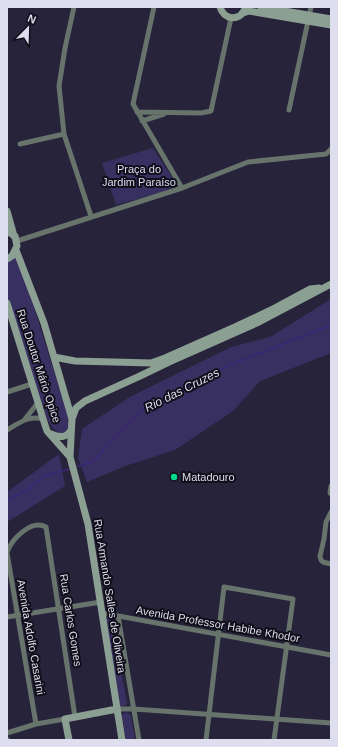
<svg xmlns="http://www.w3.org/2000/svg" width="338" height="747" font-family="Arial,sans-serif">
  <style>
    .green { fill: #393062 }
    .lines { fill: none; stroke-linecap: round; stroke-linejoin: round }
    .stream { stroke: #3a2676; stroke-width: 1.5 }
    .street { stroke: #67746c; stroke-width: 5 }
    .secondary { stroke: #8ba093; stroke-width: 7 }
    .poi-dot { fill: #01d98b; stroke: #100e19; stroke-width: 1.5 }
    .labels { text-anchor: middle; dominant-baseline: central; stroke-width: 4; stroke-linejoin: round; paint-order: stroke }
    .park-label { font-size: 11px; fill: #dddbf3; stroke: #100e19 }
    .street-label { font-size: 11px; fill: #dfdeee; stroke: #100e19 }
    .poi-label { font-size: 11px; fill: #dfdeee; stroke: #100e19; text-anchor: start }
    .water-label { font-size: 12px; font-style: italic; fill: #dbdaf1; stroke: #100e19 }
  </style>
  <rect width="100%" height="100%" fill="#27233b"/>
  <!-- green -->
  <path class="green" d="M 153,148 L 173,179 L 173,187 L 162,192 L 116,205 L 102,163 Z
    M 17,253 L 70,423 L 70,426 L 64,433 C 56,434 52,427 48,421 L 7,297 L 7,261 Z
    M 331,299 L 331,353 L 260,381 L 233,411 L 175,450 L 125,466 L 87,482 L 78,458 L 82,429 L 130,397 L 231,347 L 270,337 Z
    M 59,454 L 65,486 L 7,522 L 7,492 Z
    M 108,617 L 112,621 L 127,703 L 125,706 L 120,706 L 106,618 Z
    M 126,712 L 131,715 L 135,740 L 126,740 L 122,715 Z"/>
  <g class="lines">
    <!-- stream -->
    <path class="stream" d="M 75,467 L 92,462 L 137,414 L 151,403 L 170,395 L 180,393 L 188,386 L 206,379 L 227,366 L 331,325
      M 7,500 L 29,489 L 44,476 L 70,469"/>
    <!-- street -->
    <path class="street" d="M 74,7 L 65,48 L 59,86 L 64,134 L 91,216
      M 154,7 L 133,104 L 182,188
      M 289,110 L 311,7
      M 137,112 L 201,113 L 211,111 L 231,18
      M 142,121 L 164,114
      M 20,144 L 64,134
      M 17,241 L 182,188 L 248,162 L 326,154 L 331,149
      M 7,392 L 32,384
      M 25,419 L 37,404
      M 7,430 C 19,423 29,415 43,419
      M 331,486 L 330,493 L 331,494
      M 331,512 L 326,522 L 324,539 L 320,556 L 321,560 L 323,562 L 331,564
      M 7,552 C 12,539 31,519 46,527 L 75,717
      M 7,553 L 36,724
      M 102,613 L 331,655
      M 118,616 L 139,740
      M 7,617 L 101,602
      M 117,709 L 134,709 L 331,723
      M 7,733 L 36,724 L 65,719
      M 7,739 L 8,740
      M 206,740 L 224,587 L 293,599 L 274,740"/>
    <!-- secondary -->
    <path class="secondary" d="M 220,7 C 224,20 239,22 245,9
      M 261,7 L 331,19
      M 243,13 L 249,11 L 331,25
      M 7,211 L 14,236
      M 7,231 L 15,236 L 17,246 L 12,256 L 7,259
      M 16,250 L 44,323 L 72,419 L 70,457 L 88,524 L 122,740
      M 7,303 L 45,425 L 47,431 L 70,457
      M 54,357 L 75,361 L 151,363 L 165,358 L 235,327 L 271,310 L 310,289 L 319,288
      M 72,419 L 76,408 L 85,401 L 140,376 L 169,362 L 259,322 L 331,284
      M 51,434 C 60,438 66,438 71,430
      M 69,740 L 65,719 L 117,709"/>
  </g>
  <!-- markers -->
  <circle class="poi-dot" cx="174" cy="477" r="4"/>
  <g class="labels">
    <!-- park labels -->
    <g class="park-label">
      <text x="139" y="169">Praça do<tspan x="139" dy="13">Jardim Paraíso</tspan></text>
    </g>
    <!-- street labels -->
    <g class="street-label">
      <text transform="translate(39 366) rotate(72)">Rua Doutor Mário Opice</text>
      <text transform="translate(110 596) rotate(81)">Rua Armando Salles de Oliveira</text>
      <text transform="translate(71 620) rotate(81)">Rua Carlos Gomes</text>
      <text transform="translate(218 624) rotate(10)">Avenida Professor Habibe Khodor</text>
      <text transform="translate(31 637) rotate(80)">Avenida Adolfo Casarini</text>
    </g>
    <!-- poi labels -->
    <g class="poi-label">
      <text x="182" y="477">Matadouro</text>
    </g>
    <!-- water labels -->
    <g class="water-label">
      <text transform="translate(182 390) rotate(-27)">Rio das Cruzes</text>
    </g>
  </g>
  <!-- border -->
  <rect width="338" height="747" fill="none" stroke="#dfdeee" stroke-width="16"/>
  <!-- north arrow -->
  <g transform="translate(28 28) rotate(23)" stroke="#100e19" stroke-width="3" paint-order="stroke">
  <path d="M0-3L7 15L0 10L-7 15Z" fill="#dfdeee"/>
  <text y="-6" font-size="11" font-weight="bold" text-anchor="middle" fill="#dfdeee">N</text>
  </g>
</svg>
